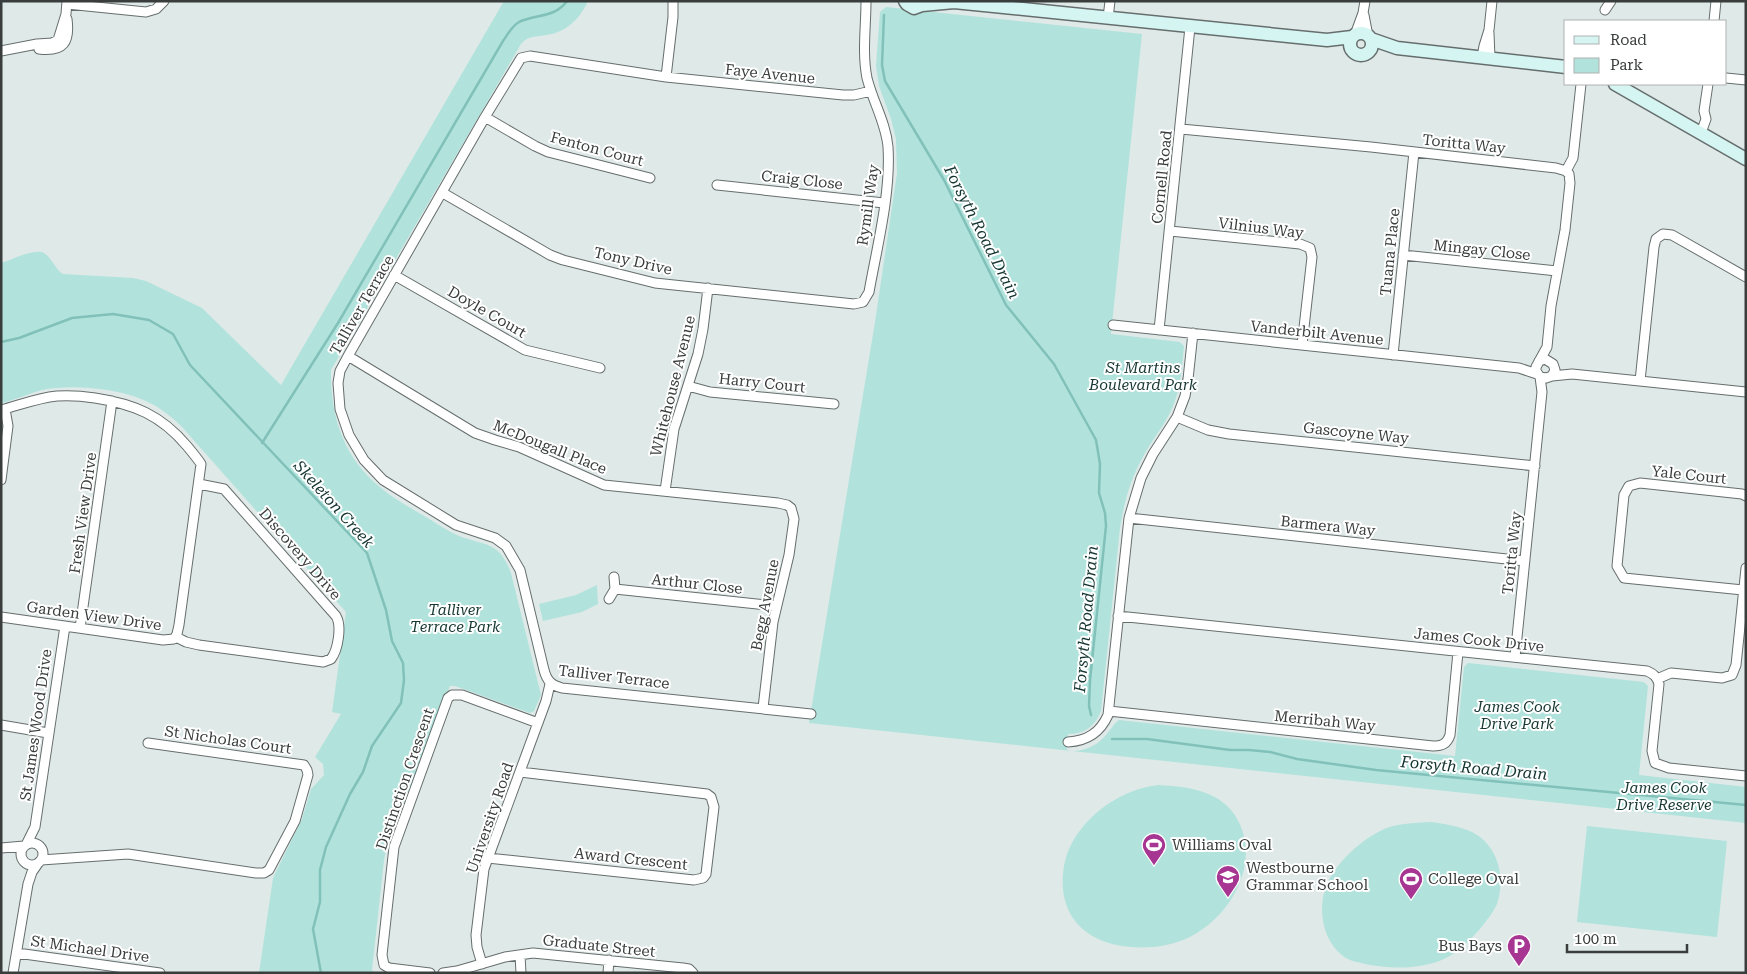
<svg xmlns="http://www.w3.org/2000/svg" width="1747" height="974" font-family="'Roboto Serif',serif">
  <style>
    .green { fill: #b1e3dc }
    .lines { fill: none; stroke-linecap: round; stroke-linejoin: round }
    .stream { stroke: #81c1b9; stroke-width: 2.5 }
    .street-casing { stroke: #666e6d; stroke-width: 11 }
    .secondary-casing { stroke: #666e6d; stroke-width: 15 }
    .street { stroke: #fff; stroke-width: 9 }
    .secondary { stroke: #d5f5f2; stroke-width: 12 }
    .labels { text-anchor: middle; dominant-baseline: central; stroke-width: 4; stroke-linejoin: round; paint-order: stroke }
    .street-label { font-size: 15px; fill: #393d3c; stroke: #fff }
    .park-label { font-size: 15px; font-style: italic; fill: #173733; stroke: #fff }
    .poi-label { font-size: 15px; fill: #393d3c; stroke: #fff; text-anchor: start }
    .water-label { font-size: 16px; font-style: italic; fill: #133430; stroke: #fff }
  </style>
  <rect width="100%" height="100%" fill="#dfe9e8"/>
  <!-- green -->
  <path class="green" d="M 504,1 L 588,1 C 580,19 566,32 547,35 C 536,37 529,35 521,44 L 331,370 C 330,416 344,459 381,488 C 393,498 406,505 419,513 C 432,520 445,530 459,536 C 486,546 499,541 511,573 L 541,695 L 534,711 L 530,713 L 455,686 L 450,686 L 387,845 L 384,860 L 372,970 L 375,973 L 259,973 L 273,878 L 302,819 L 311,789 L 324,775 L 323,764 L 315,757 L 341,714 L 332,712 L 346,612 L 182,427 C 170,415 157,405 141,399 C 115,388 69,384 42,390 C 28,394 15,400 1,403 L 1,263 C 11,260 35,248 44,253 C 52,258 55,269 63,274 L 133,278 L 146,281 L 202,308 L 281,385 Z
    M 886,7 L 1142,34 L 1111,334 L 1180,342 L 1184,346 C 1182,366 1181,387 1173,406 C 1166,424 1153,438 1144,455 C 1131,477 1124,502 1120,528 L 1101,711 C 1095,726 1085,734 1068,734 L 1067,751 C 1082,752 1096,747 1106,735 C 1111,730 1113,724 1119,720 L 1455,756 L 1464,667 L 1468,663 L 1644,682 L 1648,686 L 1639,775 L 1746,787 L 1746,823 L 809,723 L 875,322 L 897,173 L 896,139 L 891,119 L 879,86 L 876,66 L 880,12 Z
    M 597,585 L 598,604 L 582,612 L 543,621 L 539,604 L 576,595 Z
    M 1158,785 C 1173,786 1189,787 1203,792 C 1216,796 1229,805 1236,817 C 1261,858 1235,910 1197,933 C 1178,945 1153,949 1131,947 C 1088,944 1059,918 1063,874 C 1064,864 1066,854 1071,845 C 1087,813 1123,789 1158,785 Z
    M 1431,822 C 1445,824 1459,826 1472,832 C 1498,845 1506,877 1497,904 C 1493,913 1486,921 1480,929 C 1470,940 1460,951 1446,958 C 1421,970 1391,969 1365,964 C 1358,962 1349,961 1343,956 C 1322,940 1317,908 1327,884 C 1337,862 1359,842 1380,831 C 1395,823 1414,823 1431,822 Z
    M 1587,826 L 1727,841 L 1717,937 L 1577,922 Z"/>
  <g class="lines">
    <!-- stream -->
    <path class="stream" d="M 884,15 L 882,65 L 885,81 L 944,180 L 1006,305 L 1054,364 L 1096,440 L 1100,464 L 1099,493 L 1105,513 L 1106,526 L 1090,680 L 1089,706 L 1091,715
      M 1,342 L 19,338 L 72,318 L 113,314 L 149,320 L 173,334 L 190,365 L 367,553 L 386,610 L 392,641 L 403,663 L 404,680 L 401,703 L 372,746 L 363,772 L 350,794 L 326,847 L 320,870 L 320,902 L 313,929 L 321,973
      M 262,443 L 338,323 L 503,41 C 508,34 512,26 519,22 C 536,14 555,18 567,1
      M 1112,739 L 1147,739 L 1230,750 L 1249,750 L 1270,752 L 1297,759 L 1376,770 L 1746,805"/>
    <!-- street casing -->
    <g class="street-casing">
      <path id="street" d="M 67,4 L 146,12 L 156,9 L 164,1
        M 1605,10 L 1611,1
        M 1364,15 L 1368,36
        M 1108,18 L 1110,1
        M 1714,21 L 1716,1
        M 1489,33 L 1490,58
        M 1355,35 L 1363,13 L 1365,1
        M 39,49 C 64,52 70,42 67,19
        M 1,51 L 37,44 L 52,43 L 58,40 L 66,14 L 67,1
        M 1482,57 L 1484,46 L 1489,30 L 1492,1
        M 666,77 L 673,17 L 673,1
        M 1726,78 L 1746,80
        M 485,117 L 535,146 L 548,152 L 650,178
        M 1181,129 L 1371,147 L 1556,168 L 1566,171 L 1569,174 L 1570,183 L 1565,230 L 1551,306 L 1547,347 L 1536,367 L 1536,371 L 1540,377 L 1546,378 L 1552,376 L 1555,370 L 1553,364 L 1545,359 L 1539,361
        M 1701,133 L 1706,119 L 1704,111 L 1708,84
        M 1566,171 L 1573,158 L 1574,149 L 1581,84
        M 717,185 L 884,203
        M 443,193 L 550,255 L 563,260 L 655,283 L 854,304 L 863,302 L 869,292 C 877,247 891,193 888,147 C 886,123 873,102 867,78 C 862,53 866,27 866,1
        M 1170,231 L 1300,244 L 1310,248 L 1312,257 L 1302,345
        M 1403,255 L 1557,271
        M 394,275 L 525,350 L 600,368
        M 1113,325 L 1519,368 L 1537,374
        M 1159,330 L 1190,27
        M 1393,355 L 1414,152
        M 348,356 L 475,433 L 495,440 L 519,447 L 604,485 L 778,503 L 787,505 L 791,508 L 794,519 L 789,555 L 773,622 L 763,708
        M 1552,376 L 1572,374 L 1746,392
        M 1640,381 L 1654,247 L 1656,239 L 1663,234 L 1672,235 L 1746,277
        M 688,386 L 710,392 L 834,404
        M 1,410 C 20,405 37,398 57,396 C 70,395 82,396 95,398 C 134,404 161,415 187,446 C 192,452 197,458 201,464 L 179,625 L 177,634 L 174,639 L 163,640 L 1,617
        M 1177,417 L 1208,430 L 1229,434 L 1535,466
        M 1,480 L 8,426 L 5,409
        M 665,491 L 674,429 L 698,354 L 703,329 L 708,288
        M 1129,518 L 1525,561
        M 615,589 L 776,606
        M 1743,590 L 1624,578 L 1617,566 L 1624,495 L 1629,486 L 1640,483 L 1742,494 L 1746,496
        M 609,599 L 615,589 L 614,577
        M 1118,616 L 1647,671 C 1654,674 1657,677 1659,684 L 1652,751 L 1655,763 L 1669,768 L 1746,776
        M 80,628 L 112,401
        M 176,637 L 186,642 L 199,645 L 323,662 L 331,659 C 338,650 342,626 336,616 L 224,489 L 199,484
        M 1515,657 L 1542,392 L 1540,377
        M 1657,679 L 1671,673 L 1722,678 L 1732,675 L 1736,665 L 1746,568
        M 1109,711 L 1433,746 C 1442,746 1447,744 1450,735 L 1458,652
        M 811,714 L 562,688 C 551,685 547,681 544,670 L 520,570 L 506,546 L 495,538 L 456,525 L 383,480 L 364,460 L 349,435 L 340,409 L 338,383 L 340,371 L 348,356 L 485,117 L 521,58 L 530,56 L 666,77 L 843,95 L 854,95 L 871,91
        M 1,725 L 48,733
        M 1068,742 C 1087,741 1100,733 1108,715 L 1129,518 L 1141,478 L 1153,454 L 1177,417 L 1185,396 L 1188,379 L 1193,333
        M21 854a11 11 0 1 1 22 0a11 11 0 1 1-22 0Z
        M 26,845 L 35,827 L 65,626
        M 1,848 L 24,846
        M 488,858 L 694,880 L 703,878 L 706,874 L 714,807 L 711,797 L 707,794 L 520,772
        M 41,860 L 128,854 L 256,873 L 264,873 L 269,870 L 295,821 L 308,775 L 307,770 L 304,765 L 148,743
        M 17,953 L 160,973
        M 520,955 L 521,973
        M 482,964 L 477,947 L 476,935 L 484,869 L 546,701 L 550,684
        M 13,973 L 28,884 L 32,872 L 39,862
        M 430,973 L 389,968 L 384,965 L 382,955 L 394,847 L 448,698 L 452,695 L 462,695 L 538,723
        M 443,973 L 457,971 L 505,957 L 533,953 L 683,968 L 689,969 L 693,973
        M 608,973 L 609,960"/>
    </g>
    <!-- secondary casing -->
    <g class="secondary-casing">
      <path id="secondary" d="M 905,1 L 907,4 L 914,8 L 922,5 L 924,1
        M 922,5 L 954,2 L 1327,40 L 1352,37
        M1350 44a11 11 0 1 1 22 0a11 11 0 1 1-22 0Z
        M 1371,39 L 1397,48 L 1566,67
        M 1615,84 L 1746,159"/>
    </g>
    <!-- street -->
    <use href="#street" class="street"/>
    <!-- secondary -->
    <use href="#secondary" class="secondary"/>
  </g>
  <!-- icons -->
  <defs>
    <g id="stadium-pin" transform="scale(1.25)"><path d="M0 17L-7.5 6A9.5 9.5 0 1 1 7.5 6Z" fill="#a73693" stroke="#fff"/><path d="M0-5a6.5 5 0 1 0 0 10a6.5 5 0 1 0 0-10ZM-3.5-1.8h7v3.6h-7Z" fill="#fff"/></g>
    <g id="school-pin" transform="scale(1.25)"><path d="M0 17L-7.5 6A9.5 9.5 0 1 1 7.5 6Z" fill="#a73693" stroke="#fff"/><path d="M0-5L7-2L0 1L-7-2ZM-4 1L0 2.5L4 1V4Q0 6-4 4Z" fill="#fff"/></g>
    <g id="parking-pin" transform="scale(1.25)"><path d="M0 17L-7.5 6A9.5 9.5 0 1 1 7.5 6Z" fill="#a73693" stroke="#fff"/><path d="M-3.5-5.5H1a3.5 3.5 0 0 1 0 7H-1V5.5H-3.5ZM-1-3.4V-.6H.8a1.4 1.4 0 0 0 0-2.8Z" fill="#fff"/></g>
  </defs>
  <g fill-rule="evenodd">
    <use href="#stadium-pin" x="1154" y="845"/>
    <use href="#school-pin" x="1228" y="877"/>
    <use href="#stadium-pin" x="1411" y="879"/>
    <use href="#parking-pin" x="1519" y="946"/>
  </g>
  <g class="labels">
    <!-- street labels -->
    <g class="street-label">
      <text transform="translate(770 74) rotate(6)">Faye Avenue</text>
      <text transform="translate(1464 144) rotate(6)">Toritta Way</text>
      <text transform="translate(597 149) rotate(15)">Fenton Court</text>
      <text transform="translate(1162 177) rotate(-84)">Cornell Road</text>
      <text transform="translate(802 180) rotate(6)">Craig Close</text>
      <text transform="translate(868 205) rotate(-82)">Rymill Way</text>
      <text transform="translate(1261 228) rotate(7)">Vilnius Way</text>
      <text transform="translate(1482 250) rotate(6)">Mingay Close</text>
      <text transform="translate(1390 252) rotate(-84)">Tuana Place</text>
      <text transform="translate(633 261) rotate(13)">Tony Drive</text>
      <text transform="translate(362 305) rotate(-60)">Talliver Terrace</text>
      <text transform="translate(487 312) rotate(30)">Doyle Court</text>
      <text transform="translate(1317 333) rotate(6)">Vanderbilt Avenue</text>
      <text transform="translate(762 383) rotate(6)">Harry Court</text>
      <text transform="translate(673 386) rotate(-76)">Whitehouse Avenue</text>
      <text transform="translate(1356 433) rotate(6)">Gascoyne Way</text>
      <text transform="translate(550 447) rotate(22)">McDougall Place</text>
      <text transform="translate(1689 475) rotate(6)">Yale Court</text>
      <text transform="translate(83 513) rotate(-82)">Fresh View Drive</text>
      <text transform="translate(1328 526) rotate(6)">Barmera Way</text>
      <text transform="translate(1512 553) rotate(-84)">Toritta Way</text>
      <text transform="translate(300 554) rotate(49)">Discovery Drive</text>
      <text transform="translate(697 584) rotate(6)">Arthur Close</text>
      <text transform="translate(765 605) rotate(-79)">Begg Avenue</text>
      <text transform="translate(94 616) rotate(8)">Garden View Drive</text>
      <text transform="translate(1479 640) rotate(6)">James Cook Drive</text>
      <text transform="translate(614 677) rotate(7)">Talliver Terrace</text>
      <text transform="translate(1325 721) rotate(6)">Merribah Way</text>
      <text transform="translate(36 725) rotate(-82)">St James Wood Drive</text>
      <text transform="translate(228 740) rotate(8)">St Nicholas Court</text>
      <text transform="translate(405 779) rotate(-71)">Distinction Crescent</text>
      <text transform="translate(490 818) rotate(-71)">University Road</text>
      <text transform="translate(631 859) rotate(6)">Award Crescent</text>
      <text transform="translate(599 946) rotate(6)">Graduate Street</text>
      <text transform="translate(90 949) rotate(8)">St Michael Drive</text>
    </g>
    <!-- park labels -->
    <g class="park-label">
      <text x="1143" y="368">St Martins<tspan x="1143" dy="17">Boulevard Park</tspan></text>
      <text x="455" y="610">Talliver<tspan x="455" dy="17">Terrace Park</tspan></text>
      <text x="1517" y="707">James Cook<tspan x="1517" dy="17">Drive Park</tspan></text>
      <text x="1664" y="788">James Cook<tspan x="1664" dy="17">Drive Reserve</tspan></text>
    </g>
    <!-- poi labels -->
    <g class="poi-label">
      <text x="1172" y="845">Williams Oval</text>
      <text x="1246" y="868">Westbourne<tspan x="1246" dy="17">Grammar School</tspan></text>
      <text x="1428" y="879">College Oval</text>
      <text x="1502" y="946" text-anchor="end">Bus Bays</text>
    </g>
    <!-- water labels -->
    <g class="water-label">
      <text transform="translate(982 232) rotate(63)">Forsyth Road Drain</text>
      <text transform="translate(334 504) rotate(48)">Skeleton Creek</text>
      <text transform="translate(1086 619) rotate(-85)">Forsyth Road Drain</text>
      <text transform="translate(1474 768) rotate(5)">Forsyth Road Drain</text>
    </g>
  </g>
  <!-- border -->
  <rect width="1747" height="974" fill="none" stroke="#393d3c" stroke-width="5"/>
  <!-- legend -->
  <rect x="1564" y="20" width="162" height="65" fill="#ffffff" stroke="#b0b1b1"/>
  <rect x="1574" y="36" width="25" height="8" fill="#d5f5f2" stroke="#b0b1b1"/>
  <text x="1610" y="45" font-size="15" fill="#393d3c">Road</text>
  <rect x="1574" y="58" width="25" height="15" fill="#b1e3dc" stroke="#b0b1b1"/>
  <text x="1610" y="70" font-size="15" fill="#393d3c">Park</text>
  <!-- scale -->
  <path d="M1567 944v8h120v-8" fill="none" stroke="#393d3c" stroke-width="2.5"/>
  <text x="1574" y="944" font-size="15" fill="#393d3c" stroke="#ffffff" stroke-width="4" paint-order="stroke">100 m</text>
</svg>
